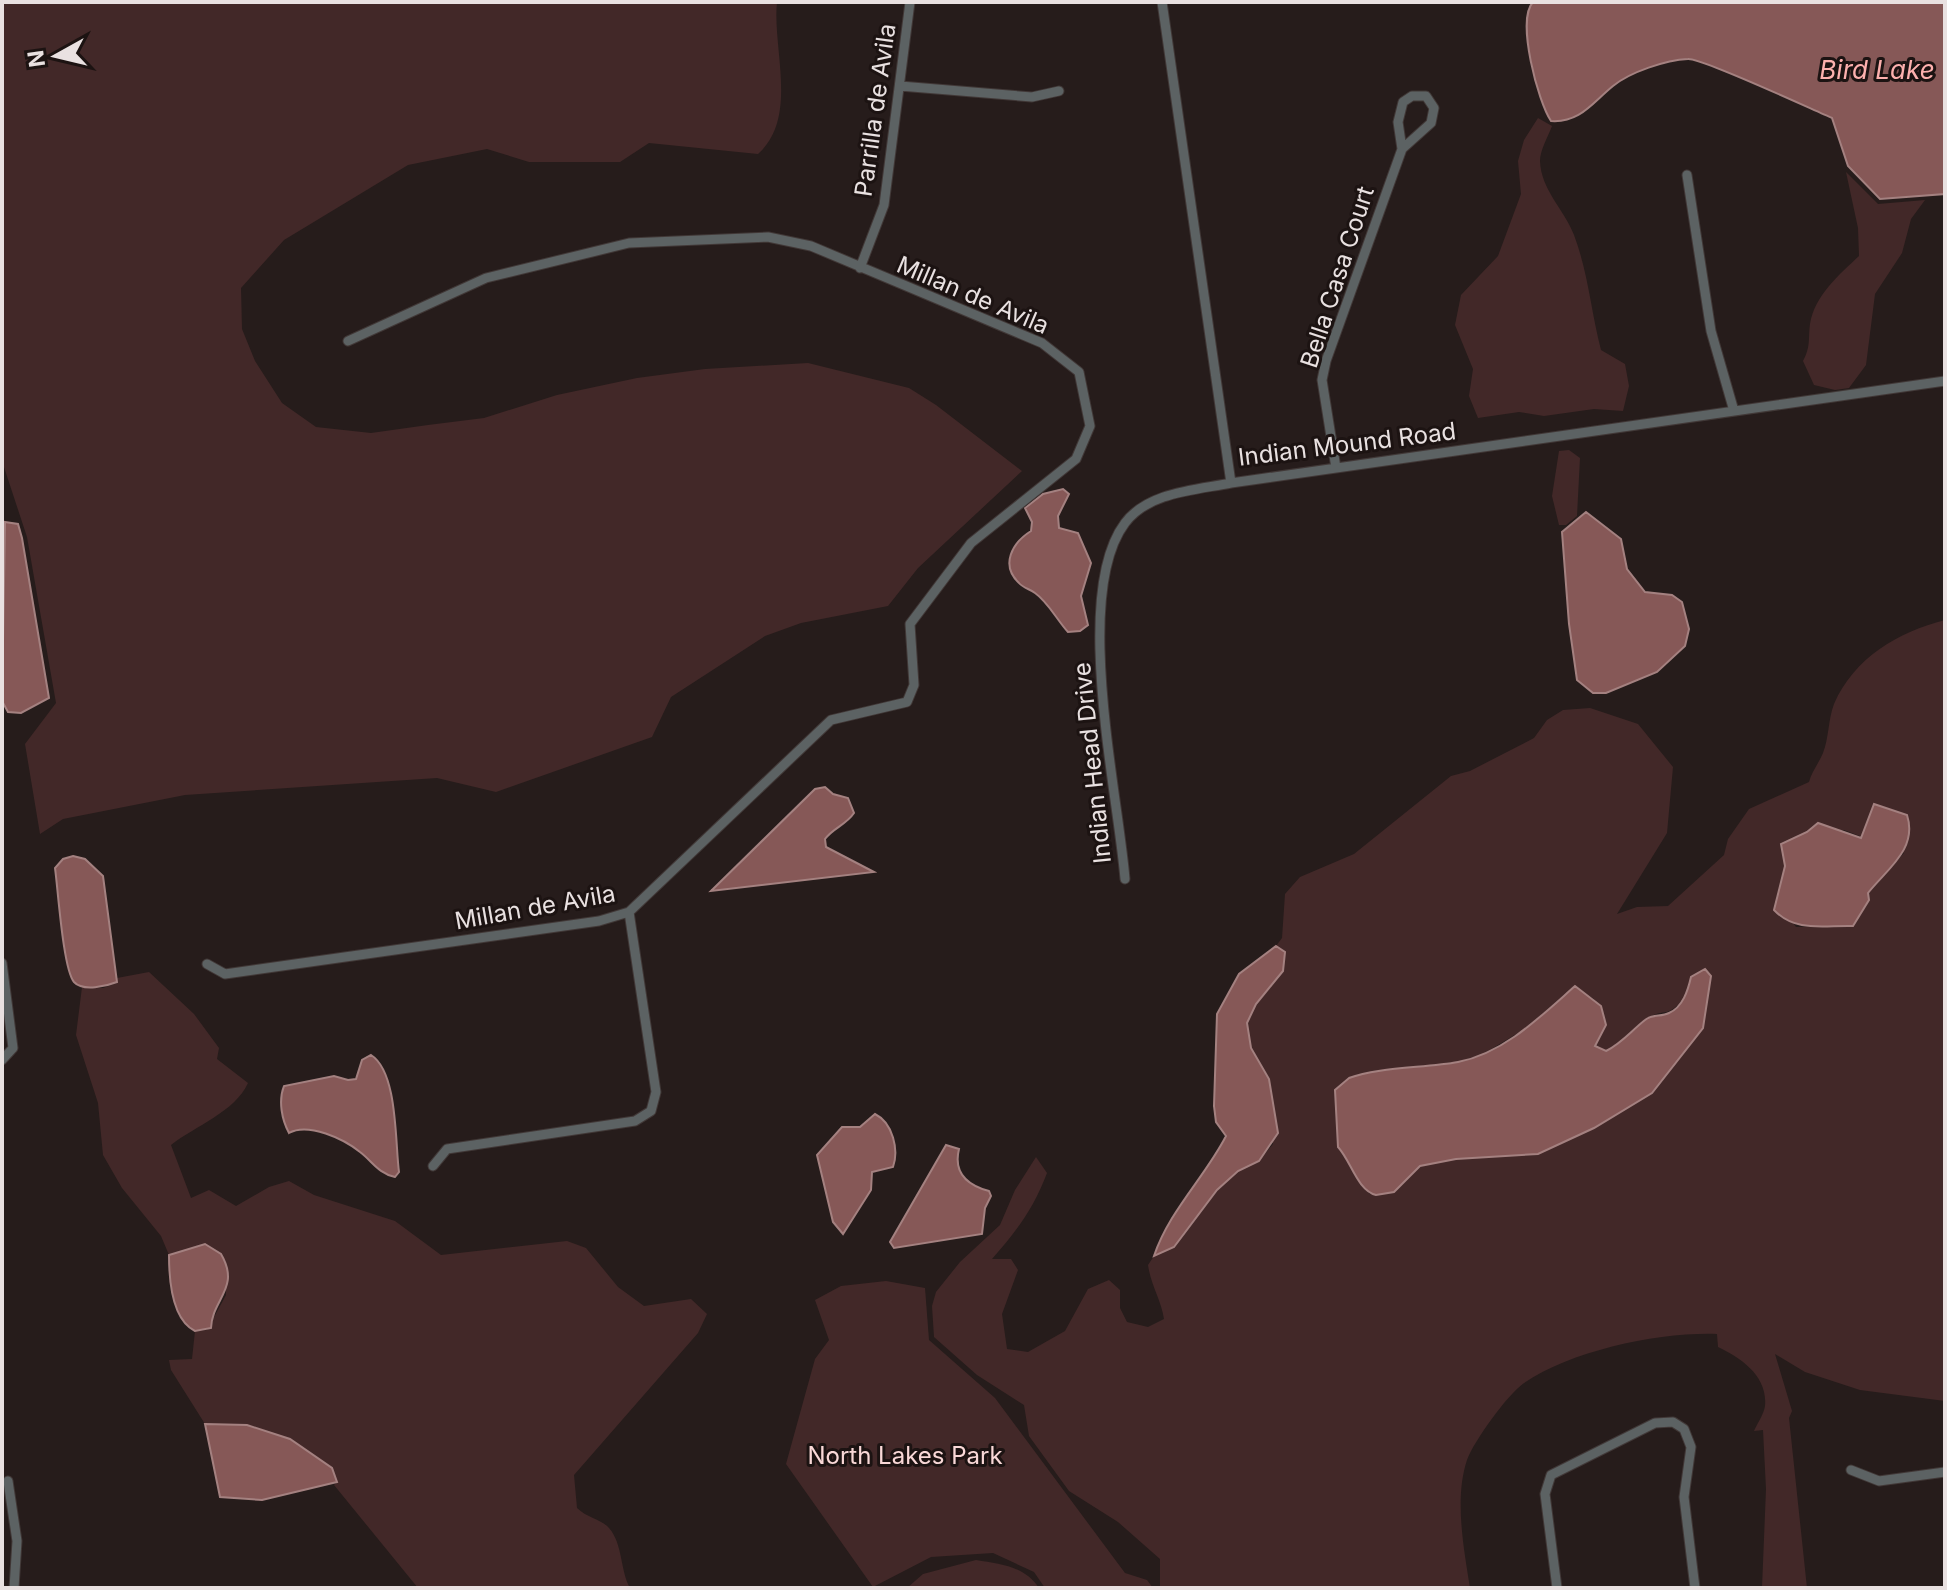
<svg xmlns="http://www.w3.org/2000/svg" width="1947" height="1590" font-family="Inter,sans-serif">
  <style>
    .green { fill: #422828; fill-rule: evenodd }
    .water { fill: #865857; stroke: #a48180; stroke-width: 2 }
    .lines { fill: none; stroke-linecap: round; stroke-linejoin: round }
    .minor-casing { stroke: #413837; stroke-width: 11 }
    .minor { stroke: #5c6263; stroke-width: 9 }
    .labels { text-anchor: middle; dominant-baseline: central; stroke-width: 6; stroke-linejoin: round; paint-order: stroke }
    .street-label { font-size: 24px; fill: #e9e1e1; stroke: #1c1312 }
    .park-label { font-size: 24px; fill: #f9d8d7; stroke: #1c1312 }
    .water-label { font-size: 26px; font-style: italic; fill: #fdb0ae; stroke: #1c1312 }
  </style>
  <rect width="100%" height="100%" fill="#261c1b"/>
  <!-- green -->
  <path class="green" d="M 2,2 L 777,2 C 772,48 799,118 758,154 L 649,143 L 620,162 L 529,162 L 487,149 L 408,165 L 284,240 L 241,288 L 242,329 L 255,361 L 282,403 L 316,427 L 371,433 L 428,425 L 484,418 L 557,395 L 637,378 L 705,369 L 808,363 L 909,388 L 936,405 L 1022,471 L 918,568 L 888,606 L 801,623 L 765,636 L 671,697 L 652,737 L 496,792 L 437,778 L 185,795 L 63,819 L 40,834 L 25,744 L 56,703 L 27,537 L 2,461 Z
    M 1538,118 L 1552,126 C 1548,137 1540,150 1540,161 C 1541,190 1564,209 1574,235 C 1588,272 1591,311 1601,350 L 1625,364 L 1629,386 L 1623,411 L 1594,409 L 1544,416 L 1519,412 L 1478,418 L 1469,396 L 1473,369 L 1455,325 L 1461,295 L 1498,256 L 1521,194 L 1518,161 L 1524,140 Z
    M 1846,172 L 1878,204 L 1925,200 L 1911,219 L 1902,253 L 1875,294 L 1866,365 L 1849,388 L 1835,390 L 1814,385 L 1803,361 C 1811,346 1808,339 1810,324 C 1815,295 1839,275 1859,256 L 1858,228 Z
    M 1569,450 L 1580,458 L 1577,516 L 1566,525 L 1559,525 L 1552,496 L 1559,451 Z
    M 1945,620 L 1945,1401 L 1860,1390 L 1805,1372 L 1775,1354 L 1792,1411 L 1789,1418 L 1807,1588 L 1762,1588 L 1766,1489 L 1763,1430 L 1754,1431 C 1757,1424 1764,1414 1765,1406 C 1768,1376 1741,1358 1718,1347 L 1717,1334 C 1660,1332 1573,1350 1524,1383 C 1507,1395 1474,1441 1467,1460 C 1454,1499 1464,1549 1470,1588 L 1160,1588 L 1160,1559 L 1118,1522 L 1069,1491 L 1029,1436 L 1024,1405 L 977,1375 L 934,1337 L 932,1306 L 936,1292 L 960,1262 L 1000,1225 L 1015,1190 L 1036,1157 L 1047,1173 C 1034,1208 1016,1232 992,1259 L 1011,1259 L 1018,1270 L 1002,1314 L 1007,1349 L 1028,1352 L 1065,1331 L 1088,1289 L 1109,1280 L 1120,1290 L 1120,1308 L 1127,1322 L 1148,1327 L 1164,1319 C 1161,1299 1151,1286 1148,1265 L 1154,1256 L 1174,1247 L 1218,1190 L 1238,1171 L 1259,1161 L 1273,1144 L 1269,1079 L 1251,1048 L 1247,1023 L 1256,1004 L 1283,971 L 1285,952 L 1276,946 L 1282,938 L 1285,894 L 1300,877 L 1354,854 L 1451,776 L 1470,771 L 1534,738 L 1547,720 L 1563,710 L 1590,708 L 1638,724 L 1673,767 L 1667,833 L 1617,914 L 1637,907 L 1668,906 L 1724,855 L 1728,839 L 1749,809 L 1809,782 C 1812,771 1819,763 1823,753 C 1829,738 1828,720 1834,704 C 1854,658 1898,632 1945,620 ZM 1844,830 L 1904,853 L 1867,893 L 1869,901 L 1853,926 L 1796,927 L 1776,899 L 1785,866 L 1782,844 L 1807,832 ZM 1575,987 L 1594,999 L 1595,1047 L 1606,1051 C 1622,1043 1631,1029 1646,1019 C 1666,1006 1666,1022 1688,993 L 1707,1004 L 1703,1028 L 1652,1093 L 1594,1128 L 1538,1154 L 1456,1159 L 1420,1166 L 1394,1192 L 1370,1194 C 1356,1180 1351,1162 1338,1147 L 1335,1090 L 1356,1075 L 1461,1061 L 1483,1054 L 1523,1030 Z
    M 149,972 L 194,1014 L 219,1048 L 217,1059 L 248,1083 C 235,1112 195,1126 171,1145 L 191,1198 L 209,1190 L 236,1206 L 269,1187 L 289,1181 L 314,1195 L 395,1221 L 441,1255 L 567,1241 L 586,1248 L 618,1287 L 644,1306 L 691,1299 L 707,1314 L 698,1333 L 574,1475 L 577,1508 C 587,1518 601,1519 609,1528 C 623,1544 620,1570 630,1588 L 418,1588 L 334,1485 L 337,1482 C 296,1434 267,1425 205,1424 L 171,1370 L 169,1360 L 192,1359 L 195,1331 L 207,1330 L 226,1295 L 225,1260 L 204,1244 L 169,1255 L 161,1236 L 122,1188 L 103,1155 L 98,1103 L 76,1035 L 82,987 L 103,988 L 117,983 L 117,978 Z
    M 886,1281 L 925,1288 L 929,1340 L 995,1398 L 1125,1573 L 1147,1580 L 1153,1588 L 1045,1588 L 1034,1572 L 993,1553 L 931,1557 L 873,1587 L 786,1464 L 815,1359 L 829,1340 L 815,1300 L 841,1286 Z
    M 976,1560 C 1001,1564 1024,1566 1039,1588 L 907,1588 L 923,1574 Z"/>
  <!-- water -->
  <path class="water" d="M 1533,2 L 1945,2 L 1945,194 L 1880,199 L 1848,166 L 1832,118 C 1811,109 1702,58 1688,59 C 1666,60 1630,72 1613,86 C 1592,103 1580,123 1551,121 C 1538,102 1516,20 1533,2 Z
    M 1063,489 L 1069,494 L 1058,516 L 1059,528 L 1078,533 L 1091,563 L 1081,596 L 1088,625 L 1080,631 L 1068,632 C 1057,620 1048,602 1035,593 C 1030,589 1023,588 1019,583 C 1000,565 1012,543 1031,531 L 1032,522 L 1025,508 L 1043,494 Z
    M 1586,512 L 1621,539 L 1627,569 L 1645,592 L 1672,595 L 1682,602 L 1689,629 L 1685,646 L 1657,672 L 1606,693 L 1593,693 L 1577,680 L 1569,624 L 1562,532 Z
    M 5,522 L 18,524 L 22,538 L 49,698 L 21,713 L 8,712 L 2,701 Z
    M 825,787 L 833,794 L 848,798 L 854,813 C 846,825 833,828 825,839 L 826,847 L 874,872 L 711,891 L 815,789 Z
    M 1874,804 L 1907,815 C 1918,849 1887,869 1868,893 L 1869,900 L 1853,926 C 1824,925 1796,933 1774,910 L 1785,866 L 1781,844 L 1807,832 L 1818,823 L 1861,838 Z
    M 73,856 L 85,859 L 103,876 L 117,982 C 107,986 83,992 74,982 C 63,969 58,889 55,868 L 63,859 Z
    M 1276,946 L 1285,952 L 1283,971 L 1256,1004 L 1247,1023 L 1251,1048 L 1269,1079 L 1278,1133 L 1259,1161 L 1238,1171 L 1217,1190 L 1174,1247 L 1154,1256 C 1169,1211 1205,1177 1226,1136 L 1216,1122 L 1214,1106 L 1217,1014 L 1239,974 Z
    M 1705,969 L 1711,976 L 1703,1028 L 1652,1093 L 1594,1128 L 1538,1154 L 1456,1159 L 1420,1166 L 1394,1192 L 1376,1195 C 1357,1190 1351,1161 1338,1147 L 1335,1090 L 1349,1078 C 1377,1067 1426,1068 1458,1062 C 1504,1053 1540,1017 1575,986 L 1601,1006 L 1606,1025 L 1595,1046 L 1606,1051 C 1622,1043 1631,1031 1645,1020 C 1652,1014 1661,1017 1669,1013 C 1683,1007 1688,990 1691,977 Z
    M 371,1055 C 398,1072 395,1143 399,1172 L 395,1177 C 378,1173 373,1162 360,1152 C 344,1139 308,1122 289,1133 C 282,1120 278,1101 284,1086 L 334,1076 L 348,1080 L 356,1079 L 362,1060 Z
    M 875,1114 C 893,1123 899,1150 893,1167 L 872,1172 L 871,1190 L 843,1234 L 833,1222 L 817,1155 L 842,1127 L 860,1127 Z
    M 946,1145 L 959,1149 C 953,1173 967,1185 989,1191 L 991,1196 L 985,1208 L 982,1234 L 894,1248 L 890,1242 Z
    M 205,1244 L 221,1254 C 241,1288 212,1299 211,1328 L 195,1331 C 171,1319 169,1279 169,1255 Z
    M 205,1424 L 247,1425 L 290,1439 L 332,1468 L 337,1482 L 262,1500 L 220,1497 Z"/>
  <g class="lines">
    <!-- minor casing -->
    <g class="minor-casing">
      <path id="minor" d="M 1162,2 L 1231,483
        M 900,86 L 1032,97 L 1059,91
        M 1687,175 L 1711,331 L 1734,411
        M 860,268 L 884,205 L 910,2
        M 1336,468 L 1322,380 L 1326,361 L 1402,149 L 1431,123 L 1434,108 L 1426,96 L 1412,96 L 1403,102 L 1398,122 L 1402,149
        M 1125,879 C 1118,793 1072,593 1125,523 C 1148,492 1196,490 1231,483 L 1945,381
        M 2,963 L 13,1048 L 2,1060
        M 207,964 L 225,974 L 599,921 L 629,912 L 831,720 L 907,702 L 914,685 L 910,624 L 971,543 L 1076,459 L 1090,426 L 1079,372 L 1042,343 L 811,246 L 768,237 L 629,243 L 486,278 L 348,341
        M 433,1166 L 447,1149 L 635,1121 L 651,1111 L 656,1092 L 629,912
        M 1851,1470 L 1879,1481 L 1945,1472
        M 8,1481 L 17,1541 L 14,1588
        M 1557,1588 L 1545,1494 L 1551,1475 L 1655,1423 L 1673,1422 L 1684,1429 L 1691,1447 L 1684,1497 L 1695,1588"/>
    </g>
    <!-- minor -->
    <use href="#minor" class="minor"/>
  </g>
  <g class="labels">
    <!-- street labels -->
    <g class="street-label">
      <text transform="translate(875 110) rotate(-82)">Parrilla de Avila</text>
      <text transform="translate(1337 277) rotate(-72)">Bella Casa Court</text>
      <text transform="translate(973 295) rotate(23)">Millan de Avila</text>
      <text transform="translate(1347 444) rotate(-7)">Indian Mound Road</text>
      <text transform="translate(1092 763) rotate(-96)">Indian Head Drive</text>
      <text transform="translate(535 907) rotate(-10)">Millan de Avila</text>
    </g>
    <!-- park labels -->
    <g class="park-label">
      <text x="905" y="1455">North Lakes Park</text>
    </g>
    <!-- water labels -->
    <g class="water-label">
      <text x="1877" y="69">Bird Lake</text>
    </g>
  </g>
  <!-- border -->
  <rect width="1947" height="1590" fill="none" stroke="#e9e1e1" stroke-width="8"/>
  <!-- north arrow -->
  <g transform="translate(56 56) rotate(262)" stroke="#1c1312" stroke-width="6" paint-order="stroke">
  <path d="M0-6L14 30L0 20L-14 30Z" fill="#e9e1e1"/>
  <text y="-12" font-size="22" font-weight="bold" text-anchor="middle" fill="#e9e1e1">N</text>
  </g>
</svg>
